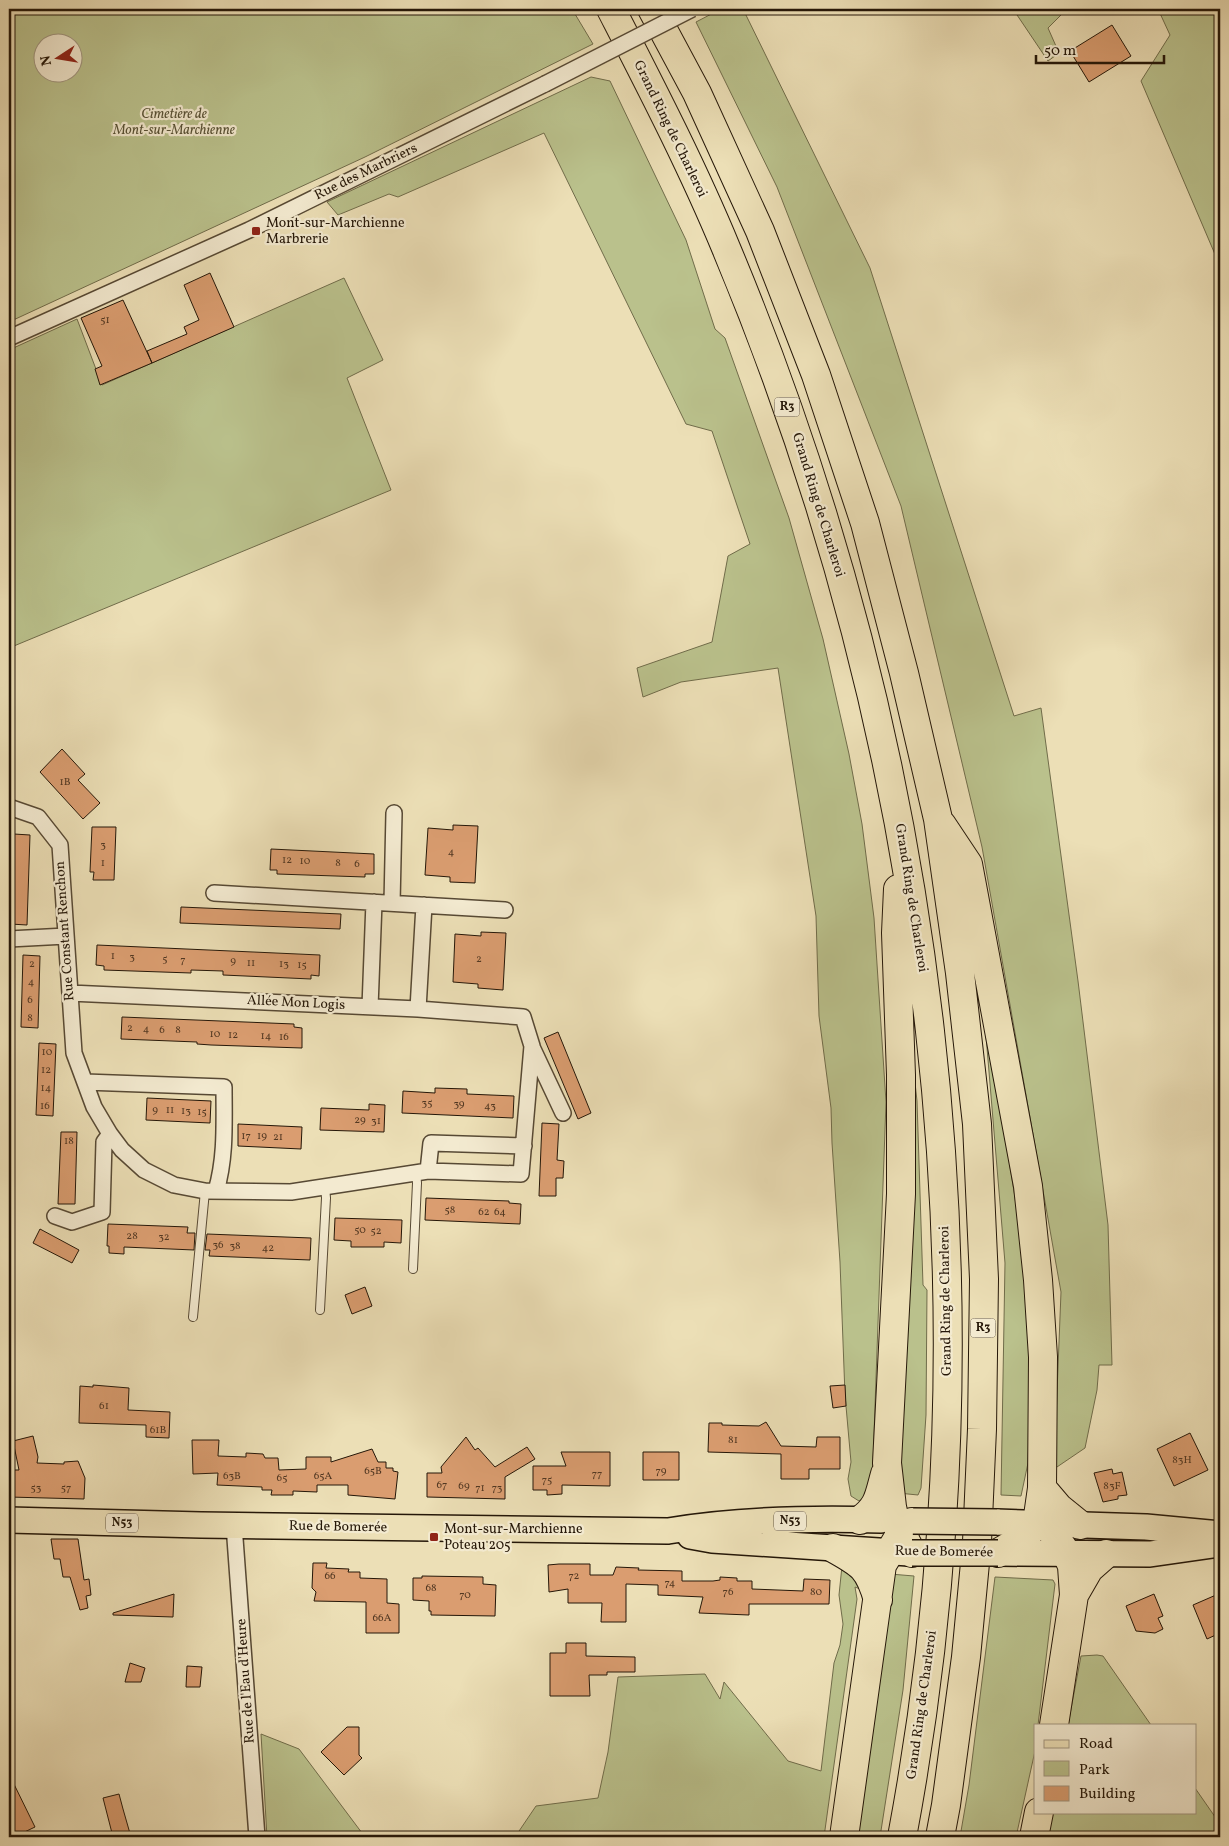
<svg xmlns="http://www.w3.org/2000/svg" width="1229" height="1846" font-family="Vollkorn,serif">
  <style>
    .green { fill: #bac18c; stroke: #706c4a; fill-rule: evenodd }
    .building { fill: #da9d70; stroke: #251708 }
    .lines { fill: none; stroke-linecap: round; stroke-linejoin: round }
    .service-casing { stroke: #574934; stroke-width: 10 }
    .minor-casing { stroke: #574934; stroke-width: 18 }
    .primary-casing { stroke: #251708; stroke-width: 28 }
    .motorway-casing { stroke: #251708; stroke-width: 30 }
    .service { stroke: #f3ead0; stroke-width: 8 }
    .minor { stroke: #f3ead0; stroke-width: 15 }
    .primary { stroke: #ecdfb6; stroke-width: 25 }
    .motorway { stroke: #ecdfb6; stroke-width: 28 }
    .minor-bridge-casing { stroke: #574934; stroke-width: 18; stroke-linecap: butt }
    .primary-bridge-casing { stroke: #251708; stroke-width: 28; stroke-linecap: butt }
    .minor-bridge { stroke: #f3ead0; stroke-width: 15 }
    .primary-bridge { stroke: #ecdfb6; stroke-width: 25 }
    .poi-dot { fill: #8f2418; stroke: #f3ead0; stroke-width: 2 }
    .labels { text-anchor: middle; dominant-baseline: central; stroke-width: 4.5; stroke-linejoin: round; paint-order: stroke }
    .number-label { font-size: 11px; fill: #523822 }
    .shield { fill: #f3ead0; stroke: #635644; stroke-width: 1 }
    .shield-label { font-size: 12px; font-weight: bold; fill: #251708 }
    .park-label { font-size: 14px; font-style: italic; fill: #595236; stroke: #f3ead0 }
    .street-label { font-size: 14px; fill: #251708; stroke: #f3ead0 }
    .poi-label { font-size: 14px; fill: #251708; stroke: #f3ead0; text-anchor: start }
  </style>
  <rect width="100%" height="100%" fill="#ecdfb6"/>
  <filter id="stains"><feTurbulence type="fractalNoise" baseFrequency=".004" numOctaves="4"/><feColorMatrix values="0 0 0 0 .2 0 0 0 0 .09 0 0 0 0 .02 0 0 0 .5 -.17"/></filter>
  <radialGradient id="worn" r=".72"><stop offset=".6" stop-color="#630" stop-opacity="0"/><stop offset="1" stop-color="#630" stop-opacity=".3"/></radialGradient>
  <!-- green -->
  <path class="green" d="M 9,9 L 572,9 L 593,44 L 365,157 L 9,322 ZM 42,42 L 72,42 L 72,72 L 42,72 Z
    M 721,9 L 743,9 L 870,268 L 1014,716 L 1041,708 L 1078,981 L 1108,1225 L 1112,1365 L 1099,1365 L 1097,1390 L 1085,1448 L 1054,1469 L 1061,1292 L 982,847 L 901,506 L 777,187 L 696,22 Z
    M 1013,9 L 1067,9 L 1048,28 L 1059,53 L 1048,61 Z
    M 1158,9 L 1220,9 L 1220,266 L 1141,81 L 1170,35 Z
    M 591,77 L 610,81 L 686,240 L 715,329 L 725,338 L 789,518 L 823,639 L 849,754 L 862,824 L 874,918 L 886,1102 L 872,1489 L 868,1496 L 859,1501 L 851,1496 L 848,1479 L 851,1462 L 845,1395 L 840,1262 L 832,1143 L 831,1108 L 819,1016 L 816,916 L 778,668 L 681,682 L 643,697 L 637,668 L 712,642 L 728,556 L 750,544 L 712,431 L 686,424 L 544,133 L 398,197 L 389,194 L 338,215 L 327,202 Z
    M 344,278 L 383,360 L 347,378 L 391,490 L 9,648 L 9,350 L 77,319 L 102,385 Z
    M 986,1036 L 990,1040 L 1025,1261 L 1029,1341 L 1030,1412 L 1028,1463 L 1021,1496 L 1001,1495 L 1005,1263 Z
    M 913,1064 L 917,1101 L 923,1285 L 927,1290 L 926,1415 L 921,1488 L 918,1495 L 898,1493 Z
    M 842,1566 L 856,1580 L 860,1589 L 855,1587 L 857,1599 L 824,1837 L 515,1837 L 536,1806 L 598,1798 L 608,1752 L 618,1677 L 705,1674 L 720,1699 L 724,1682 L 788,1761 L 821,1771 L 834,1663 L 840,1645 L 843,1624 L 839,1595 Z
    M 890,1574 L 914,1576 L 903,1690 L 880,1837 L 854,1837 Z
    M 995,1577 L 1053,1580 L 1055,1584 L 1038,1725 L 1035,1725 L 1035,1751 L 1016,1837 L 960,1837 L 969,1785 Z
    M 1097,1655 L 1103,1656 L 1151,1725 L 1068,1725 L 1081,1656 Z
    M 261,1734 L 299,1749 L 365,1837 L 267,1837 Z
    M 1195,1788 L 1220,1824 L 1220,1837 L 1047,1837 L 1052,1812 L 1195,1812 Z"/>
  <!-- building -->
  <path class="building" d="M 1112,25 L 1131,56 L 1089,82 L 1070,51 Z
    M 210,273 L 234,327 L 152,363 L 147,351 L 187,334 L 184,327 L 199,320 L 184,285 Z
    M 123,300 L 152,363 L 100,385 L 95,369 L 102,366 L 81,318 Z
    M 62,749 L 85,774 L 78,780 L 100,803 L 83,819 L 40,772 Z
    M 453,825 L 478,826 L 475,883 L 450,882 L 450,877 L 425,875 L 428,828 L 453,830 Z
    M 92,827 L 116,827 L 114,880 L 93,880 L 94,872 L 90,872 Z
    M 14,834 L 30,835 L 27,925 L 10,924 Z
    M 271,849 L 374,854 L 374,874 L 365,874 L 365,877 L 277,874 L 277,870 L 270,870 Z
    M 181,907 L 341,914 L 340,929 L 180,923 Z
    M 481,932 L 506,933 L 503,990 L 478,988 L 478,984 L 453,982 L 455,934 L 481,936 Z
    M 97,945 L 320,955 L 319,976 L 311,975 L 311,979 L 223,975 L 223,971 L 191,970 L 191,973 L 104,970 L 104,966 L 96,965 Z
    M 23,955 L 40,956 L 38,1028 L 21,1027 Z
    M 122,1017 L 294,1024 L 294,1027 L 302,1028 L 302,1048 L 211,1045 L 197,1044 L 197,1042 L 121,1039 Z
    M 558,1032 L 591,1113 L 578,1119 L 544,1038 Z
    M 39,1043 L 56,1044 L 53,1116 L 36,1115 Z
    M 435,1088 L 467,1089 L 467,1094 L 514,1096 L 513,1118 L 402,1113 L 403,1091 L 435,1093 Z
    M 147,1098 L 211,1101 L 210,1123 L 146,1120 Z
    M 369,1104 L 385,1105 L 384,1132 L 320,1130 L 321,1108 L 369,1110 Z
    M 542,1123 L 559,1124 L 557,1160 L 564,1161 L 563,1178 L 556,1178 L 556,1196 L 539,1196 Z
    M 238,1124 L 302,1127 L 301,1149 L 238,1146 Z
    M 61,1132 L 77,1132 L 75,1204 L 58,1204 Z
    M 426,1198 L 509,1201 L 509,1203 L 521,1204 L 520,1224 L 425,1220 Z
    M 335,1218 L 402,1220 L 401,1243 L 384,1242 L 384,1247 L 351,1247 L 351,1241 L 334,1240 Z
    M 108,1224 L 188,1227 L 187,1233 L 195,1233 L 194,1250 L 124,1247 L 124,1254 L 109,1253 L 109,1246 L 107,1246 Z
    M 40,1229 L 79,1250 L 72,1263 L 33,1243 Z
    M 207,1234 L 311,1238 L 310,1260 L 209,1256 L 210,1250 L 205,1250 Z
    M 365,1287 L 372,1306 L 352,1314 L 345,1295 Z
    M 93,1385 L 129,1388 L 128,1410 L 170,1412 L 169,1438 L 146,1437 L 146,1425 L 79,1423 L 80,1386 L 93,1387 Z
    M 845,1385 L 846,1406 L 833,1408 L 830,1386 Z
    M 766,1422 L 781,1446 L 816,1447 L 817,1437 L 840,1437 L 840,1469 L 809,1469 L 809,1479 L 781,1479 L 781,1454 L 708,1452 L 709,1423 L 722,1423 L 722,1425 L 759,1426 Z
    M 1190,1433 L 1208,1470 L 1174,1486 L 1157,1449 Z
    M 33,1436 L 38,1457 L 37,1463 L 64,1464 L 64,1462 L 78,1461 L 85,1478 L 84,1499 L 9,1497 L 9,1470 L 19,1470 L 13,1441 Z
    M 466,1437 L 475,1450 L 478,1448 L 495,1467 L 527,1447 L 535,1459 L 505,1477 L 505,1499 L 427,1497 L 427,1473 L 442,1473 L 441,1467 Z
    M 192,1440 L 219,1440 L 218,1456 L 246,1457 L 246,1453 L 263,1454 L 265,1458 L 278,1458 L 279,1470 L 306,1469 L 306,1457 L 331,1457 L 331,1462 L 372,1449 L 378,1462 L 386,1462 L 386,1468 L 393,1468 L 393,1471 L 398,1472 L 395,1499 L 348,1495 L 348,1485 L 317,1485 L 317,1492 L 293,1491 L 293,1495 L 271,1495 L 272,1490 L 262,1490 L 262,1487 L 217,1485 L 218,1473 L 193,1474 Z
    M 561,1452 L 610,1452 L 610,1486 L 562,1485 L 562,1494 L 547,1495 L 547,1490 L 533,1490 L 533,1466 L 566,1466 Z
    M 643,1452 L 679,1452 L 679,1480 L 643,1480 Z
    M 1112,1469 L 1113,1474 L 1122,1472 L 1127,1495 L 1118,1496 L 1118,1499 L 1103,1502 L 1094,1473 Z
    M 51,1539 L 78,1539 L 84,1580 L 89,1579 L 91,1595 L 86,1596 L 88,1608 L 80,1610 L 70,1577 L 63,1577 L 60,1559 L 54,1559 Z
    M 313,1563 L 327,1563 L 326,1568 L 349,1569 L 348,1572 L 360,1572 L 360,1578 L 387,1579 L 387,1603 L 399,1604 L 399,1633 L 366,1633 L 366,1602 L 314,1601 L 316,1592 L 312,1588 Z
    M 559,1564 L 590,1564 L 590,1575 L 613,1575 L 616,1567 L 639,1568 L 638,1570 L 682,1571 L 682,1581 L 713,1581 L 720,1580 L 720,1577 L 737,1578 L 737,1581 L 752,1581 L 752,1589 L 803,1591 L 804,1579 L 830,1580 L 829,1604 L 749,1604 L 749,1615 L 699,1613 L 703,1597 L 658,1595 L 658,1585 L 626,1584 L 626,1622 L 601,1622 L 602,1603 L 568,1603 L 568,1589 L 549,1592 L 548,1565 Z
    M 422,1576 L 483,1577 L 483,1584 L 496,1585 L 495,1616 L 431,1615 L 431,1611 L 429,1611 L 429,1601 L 413,1600 L 413,1578 L 422,1578 Z
    M 174,1594 L 173,1617 L 113,1615 L 113,1613 Z
    M 1154,1594 L 1163,1616 L 1158,1618 L 1163,1629 L 1155,1633 L 1136,1631 L 1126,1606 Z
    M 1216,1595 L 1220,1603 L 1220,1633 L 1207,1639 L 1193,1605 Z
    M 566,1643 L 586,1643 L 586,1656 L 635,1657 L 635,1672 L 607,1672 L 607,1675 L 589,1675 L 590,1696 L 550,1696 L 550,1653 L 566,1653 Z
    M 130,1663 L 145,1668 L 141,1682 L 125,1682 Z
    M 187,1666 L 202,1667 L 200,1687 L 186,1687 Z
    M 347,1727 L 359,1727 L 359,1755 L 362,1758 L 344,1775 L 321,1752 Z
    M 9,1774 L 35,1827 L 14,1837 L 9,1837 Z
    M 119,1794 L 123,1809 L 131,1837 L 113,1837 L 103,1798 Z"/>
  <g class="lines">
    <!-- service casing -->
    <g class="service-casing">
      <path id="service" d="M 413,1269 L 417,1183 L 416,1173
        M 320,1310 L 326,1198 L 325,1187
        M 193,1317 L 205,1191"/>
    </g>
    <!-- minor casing -->
    <g class="minor-casing">
      <path id="minor" d="M 9,338 L 249,230 L 545,84
        M 9,807 L 38,817 L 60,845 L 74,1053 L 94,1107 L 110,1134 L 122,1150 L 144,1170 L 174,1185 L 205,1191 L 291,1192 L 428,1171 L 521,1174 L 532,1046 L 523,1017 L 418,1009 L 70,993
        M 214,893 L 505,910
        M 392,903 L 394,813
        M 9,939 L 66,936
        M 370,1007 L 374,902
        M 418,1009 L 424,905
        M 532,1047 L 563,1113
        M 85,1082 L 224,1087 C 224,1123 226,1157 216,1191
        M 428,1171 L 431,1143 L 524,1146
        M 55,1216 L 72,1222 L 102,1212 L 104,1142 L 110,1134
        M 234,1525 L 257,1837"/>
    </g>
    <!-- primary casing -->
    <g class="primary-casing">
      <path id="primary" d="M 9,1520 L 201,1525 L 668,1531 C 738,1519 810,1518 881,1520
        M 997,1522 L 1146,1527 L 1220,1534
        M 690,1536 L 712,1540 L 909,1553
        M 998,1553 L 1150,1554 L 1220,1544"/>
    </g>
    <!-- motorway casing -->
    <g class="motorway-casing">
      <path id="motorway" d="M 611,9 C 651,87 692,166 726,248 C 935,747 1002,1305 902,1837
        M 652,9 L 697,93 L 760,231 L 816,375 L 865,523 L 904,673 L 938,819 L 960,973 L 977,1124 L 984,1279 L 982,1429 L 977,1542 L 966,1657 L 946,1805 L 940,1837
        M 942,825 L 968,864 L 1028,1186 L 1038,1280 L 1043,1357 L 1042,1488 L 1037,1523 L 1024,1538 L 998,1553
        M 898,889 L 896,933 L 901,1075 L 901,1194 L 887,1463 L 892,1507 L 895,1521 L 912,1553
        M 1042,1488 L 1059,1508 L 1080,1525
        M 860,1520 C 879,1507 879,1495 885,1474
        M 1046,1523 L 1067,1554 L 1072,1566 L 1074,1595 L 1054,1725
        M 833,1548 C 862,1564 869,1568 878,1600
        M 1074,1595 L 1089,1569 L 1106,1554
        M 844,1837 L 882,1565 L 901,1533 L 912,1522
        M 1034,1837 L 1039,1812"/>
    </g>
    <!-- service -->
    <use href="#service" class="service"/>
    <!-- minor -->
    <use href="#minor" class="minor"/>
    <!-- primary -->
    <use href="#primary" class="primary"/>
    <!-- motorway -->
    <use href="#motorway" class="motorway"/>
    <!-- minor-bridge casing -->
    <g class="minor-bridge-casing">
      <path id="minor-bridge" d="M 545,84 L 692,9"/>
    </g>
    <!-- primary-bridge casing -->
    <g class="primary-bridge-casing">
      <path id="primary-bridge" d="M 913,1521 L 997,1522
        M 912,1553 L 998,1553"/>
    </g>
    <!-- minor-bridge -->
    <use href="#minor-bridge" class="minor-bridge"/>
    <!-- primary-bridge -->
    <use href="#primary-bridge" class="primary-bridge"/>
  </g>
  <!-- markers -->
  <g class="poi-dot">
    <rect x="251" y="226" width="10" height="10" rx="2.5"/>
    <rect x="429" y="1532" width="10" height="10" rx="2.5"/>
  </g>
  <g class="labels">
    <!-- number labels -->
    <g class="number-label">
      <text x="105" y="320">51</text>
      <text x="65" y="782">1B</text>
      <text x="103" y="845">3</text>
      <text x="451" y="852">4</text>
      <text x="287" y="860">12</text>
      <text x="305" y="861">10</text>
      <text x="103" y="863">1</text>
      <text x="338" y="863">8</text>
      <text x="357" y="864">6</text>
      <text x="113" y="956">1</text>
      <text x="132" y="957">3</text>
      <text x="165" y="959">5</text>
      <text x="479" y="959">2</text>
      <text x="183" y="960">7</text>
      <text x="233" y="961">9</text>
      <text x="251" y="963">11</text>
      <text x="32" y="964">2</text>
      <text x="284" y="964">13</text>
      <text x="302" y="965">15</text>
      <text x="31" y="982">4</text>
      <text x="30" y="1000">6</text>
      <text x="30" y="1018">8</text>
      <text x="130" y="1028">2</text>
      <text x="146" y="1029">4</text>
      <text x="162" y="1030">6</text>
      <text x="178" y="1030">8</text>
      <text x="215" y="1034">10</text>
      <text x="233" y="1035">12</text>
      <text x="266" y="1036">14</text>
      <text x="284" y="1037">16</text>
      <text x="47" y="1052">10</text>
      <text x="46" y="1070">12</text>
      <text x="46" y="1088">14</text>
      <text x="427" y="1103">35</text>
      <text x="459" y="1104">39</text>
      <text x="45" y="1106">16</text>
      <text x="490" y="1106">43</text>
      <text x="155" y="1110">9</text>
      <text x="170" y="1110">11</text>
      <text x="186" y="1111">13</text>
      <text x="202" y="1112">15</text>
      <text x="360" y="1120">29</text>
      <text x="376" y="1121">31</text>
      <text x="246" y="1136">17</text>
      <text x="262" y="1136">19</text>
      <text x="278" y="1137">21</text>
      <text x="69" y="1141">18</text>
      <text x="450" y="1210">58</text>
      <text x="484" y="1212">62</text>
      <text x="500" y="1212">64</text>
      <text x="360" y="1230">50</text>
      <text x="376" y="1231">52</text>
      <text x="132" y="1236">28</text>
      <text x="164" y="1237">32</text>
      <text x="218" y="1245">36</text>
      <text x="235" y="1246">38</text>
      <text x="268" y="1248">42</text>
      <text x="104" y="1406">61</text>
      <text x="158" y="1430">61B</text>
      <text x="733" y="1440">81</text>
      <text x="1182" y="1460">83H</text>
      <text x="373" y="1471">65B</text>
      <text x="661" y="1471">79</text>
      <text x="597" y="1474">77</text>
      <text x="232" y="1476">63B</text>
      <text x="323" y="1476">65A</text>
      <text x="282" y="1478">65</text>
      <text x="547" y="1480">75</text>
      <text x="442" y="1485">67</text>
      <text x="464" y="1486">69</text>
      <text x="1112" y="1486">83F</text>
      <text x="36" y="1488">53</text>
      <text x="66" y="1488">57</text>
      <text x="480" y="1488">71</text>
      <text x="497" y="1488">73</text>
      <text x="330" y="1576">66</text>
      <text x="574" y="1576">72</text>
      <text x="670" y="1583">74</text>
      <text x="431" y="1588">68</text>
      <text x="728" y="1592">76</text>
      <text x="816" y="1592">80</text>
      <text x="465" y="1595">70</text>
      <text x="382" y="1618">66A</text>
    </g>
    <!-- shield labels -->
    <g class="shield">
      <rect x="774.5" y="397.5" width="25" height="19" rx="4"/>
      <rect x="970.5" y="1318.5" width="25" height="19" rx="4"/>
      <rect x="774" y="1511.5" width="32" height="19" rx="4"/>
      <rect x="106" y="1513.5" width="32" height="19" rx="4"/>
    </g>
    <g class="shield-label">
      <text x="787" y="407">R3</text>
      <text x="983" y="1328">R3</text>
      <text x="790" y="1521">N53</text>
      <text x="122" y="1523">N53</text>
    </g>
    <!-- park labels -->
    <g class="park-label">
      <text x="174" y="114">Cimetière de<tspan x="174" dy="16">Mont-sur-Marchienne</tspan></text>
    </g>
    <!-- street labels -->
    <g class="street-label">
      <text transform="translate(670 129) rotate(64)">Grand Ring de Charleroi</text>
      <text transform="translate(366 172) rotate(-26)">Rue des Marbriers</text>
      <text transform="translate(818 505) rotate(73)">Grand Ring de Charleroi</text>
      <text transform="translate(911 898) rotate(81)">Grand Ring de Charleroi</text>
      <text transform="translate(65 931) rotate(-94)">Rue Constant Renchon</text>
      <text transform="translate(296 1003) rotate(3)">Allée Mon Logis</text>
      <text transform="translate(946 1301) rotate(-91)">Grand Ring de Charleroi</text>
      <text transform="translate(338 1527) rotate(1)">Rue de Bomerée</text>
      <text transform="translate(944 1552) rotate(1)">Rue de Bomerée</text>
      <text transform="translate(246 1681) rotate(-94)">Rue de l'Eau d'Heure</text>
      <text transform="translate(922 1705) rotate(-82)">Grand Ring de Charleroi</text>
    </g>
    <!-- poi labels -->
    <g class="poi-label">
      <text x="266" y="223">Mont-sur-Marchienne<tspan x="266" dy="16">Marbrerie</tspan></text>
      <text x="444" y="1529">Mont-sur-Marchienne<tspan x="444" dy="16">Poteau 205</tspan></text>
    </g>
  </g>
  <!-- margin -->
  <rect width="1229" height="1846" fill="none" stroke="#ecdfb6" stroke-width="30"/>
  <rect x="10" y="10" width="1209" height="1826" fill="none" stroke="#251708" stroke-width="2.5"/>
  <rect x="15" y="15" width="1199" height="1816" fill="none" stroke="#251708"/>
  <!-- legend -->
  <rect x="1034" y="1724" width="162" height="90" fill="#f3ead0" stroke="#a19680"/>
  <rect x="1044" y="1740" width="25" height="8" fill="#ecdfb6" stroke="#a19680"/>
  <text x="1079" y="1748" font-size="15" fill="#251708">Road</text>
  <rect x="1044" y="1761" width="25" height="15" fill="#bac18c" stroke="#a19680"/>
  <text x="1079" y="1774" font-size="15" fill="#251708">Park</text>
  <rect x="1044" y="1786" width="25" height="15" fill="#da9d70" stroke="#a19680"/>
  <text x="1079" y="1798" font-size="15" fill="#251708">Building</text>
  <!-- north arrow -->
  <g transform="translate(58 58) rotate(258)"><circle r="24" fill="#f3ead0" stroke="#a19680"/>
  <path d="M0-4L9 19L0 12L-9 19Z" fill="#8f2418"/>
  <text y="-8" font-size="14" font-weight="bold" text-anchor="middle" fill="#251708">N</text>
  </g>
  <!-- scale -->
  <path d="M1036 55v8h128v-8" fill="none" stroke="#251708" stroke-width="2.5"/>
  <text x="1044" y="55" font-size="15" fill="#251708" stroke="#f3ead0" stroke-width="4" paint-order="stroke">50 m</text>
  <rect width="100%" height="100%" filter="url(#stains)"/>
  <rect width="100%" height="100%" fill="url(#worn)"/>
</svg>
